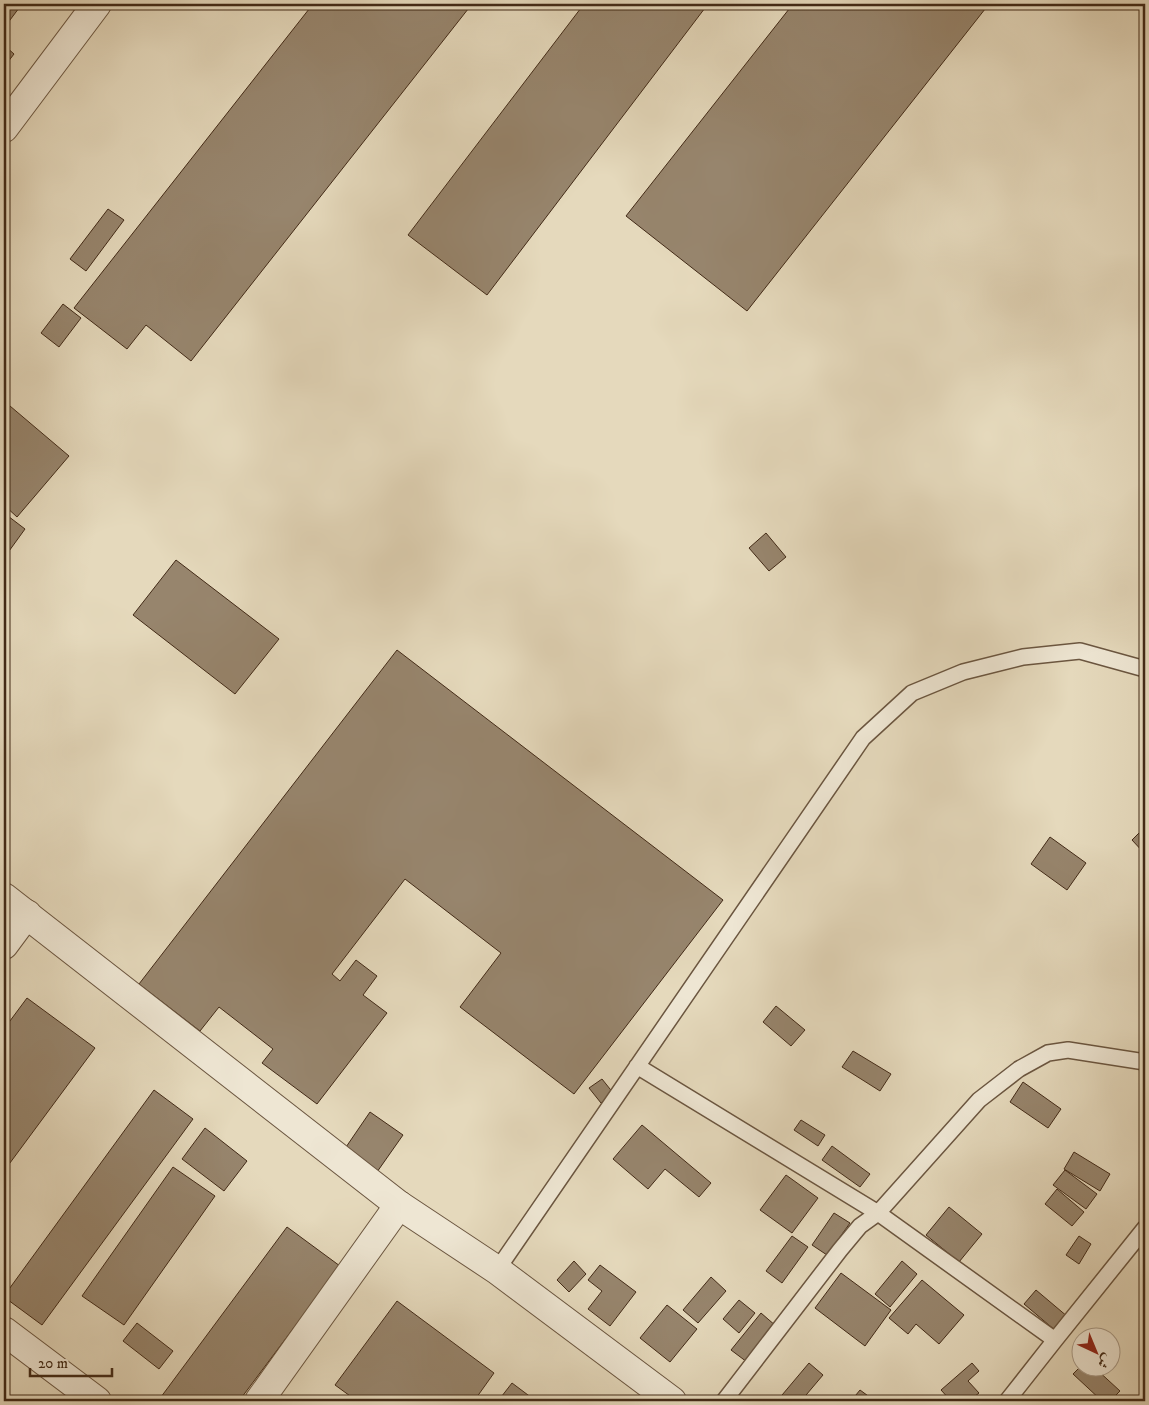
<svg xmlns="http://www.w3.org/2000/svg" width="1149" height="1405" font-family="'IM FELL DW Pica',Amiri,serif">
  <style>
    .building { fill: #97856d; stroke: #422a17 }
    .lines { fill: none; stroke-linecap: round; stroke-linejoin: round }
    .service-casing { stroke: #6b5640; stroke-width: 18 }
    .minor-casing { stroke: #6b5640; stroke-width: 30 }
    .tertiary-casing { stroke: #6b5640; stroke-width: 30 }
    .service { stroke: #eee6d3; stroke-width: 15 }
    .minor { stroke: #eee6d3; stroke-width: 28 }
    .tertiary { stroke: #eee6d3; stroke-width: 28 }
  </style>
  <rect width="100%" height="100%" fill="#e5d9bc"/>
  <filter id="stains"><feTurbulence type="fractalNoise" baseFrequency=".004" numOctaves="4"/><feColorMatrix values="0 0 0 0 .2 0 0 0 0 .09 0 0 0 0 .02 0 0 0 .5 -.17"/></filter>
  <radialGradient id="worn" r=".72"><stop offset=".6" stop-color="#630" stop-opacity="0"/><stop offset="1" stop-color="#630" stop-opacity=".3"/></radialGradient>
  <!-- building -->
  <path class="building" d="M 4,4 L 22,4 L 4,28 Z
    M 313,4 L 472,4 L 191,361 L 146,325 L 127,349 L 74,308 Z
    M 584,4 L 708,4 L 487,295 L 408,235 Z
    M 793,4 L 989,4 L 747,311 L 626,216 Z
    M 5,46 L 14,54 L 4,67 L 4,47 Z
    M 108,209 L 124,220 L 86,271 L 70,259 Z
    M 63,304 L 81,318 L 59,347 L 41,333 Z
    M 10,406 L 69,456 L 17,517 L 4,505 L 4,413 Z
    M 4,513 L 25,529 L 4,558 Z
    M 766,533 L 786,557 L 769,571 L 749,548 Z
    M 176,560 L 279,639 L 235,694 L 133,615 Z
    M 397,650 L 723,900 L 574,1094 L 460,1007 L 501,953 L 405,879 L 332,974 L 340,981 L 356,960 L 377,976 L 363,995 L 387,1013 L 317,1104 L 262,1063 L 273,1049 L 219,1007 L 200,1031 L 139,984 Z
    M 1145,827 L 1145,854 L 1132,840 Z
    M 1050,837 L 1086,863 L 1067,890 L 1031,864 Z
    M 27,998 L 95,1048 L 4,1171 L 4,1029 Z
    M 776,1006 L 805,1030 L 791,1046 L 763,1022 Z
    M 853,1051 L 891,1074 L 880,1091 L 842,1067 Z
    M 602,1079 L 614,1094 L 601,1103 L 589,1088 Z
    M 1023,1082 L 1061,1109 L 1048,1128 L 1010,1102 Z
    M 154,1090 L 193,1119 L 42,1325 L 4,1297 L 4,1296 Z
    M 370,1112 L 403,1135 L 377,1172 L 344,1150 Z
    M 801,1120 L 825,1135 L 818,1146 L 794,1130 Z
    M 642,1125 L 711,1183 L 699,1197 L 665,1169 L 648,1189 L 613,1159 Z
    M 205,1128 L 247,1161 L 224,1191 L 182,1159 Z
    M 832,1146 L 870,1174 L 860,1187 L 822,1160 Z
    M 1074,1152 L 1110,1174 L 1100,1191 L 1064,1169 Z
    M 173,1167 L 215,1196 L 124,1325 L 82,1296 Z
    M 1065,1170 L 1097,1194 L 1086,1209 L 1053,1185 Z
    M 786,1175 L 818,1198 L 792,1233 L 760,1210 Z
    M 1057,1189 L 1084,1212 L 1072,1226 L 1045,1204 Z
    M 949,1207 L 982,1234 L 959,1262 L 926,1235 Z
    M 834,1213 L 850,1223 L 827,1255 L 812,1245 Z
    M 287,1227 L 340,1266 L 239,1401 L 158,1401 Z
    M 792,1236 L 808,1247 L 782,1283 L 766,1271 Z
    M 1079,1236 L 1091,1244 L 1079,1264 L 1066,1255 Z
    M 574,1261 L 586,1274 L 569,1292 L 557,1280 Z
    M 902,1261 L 917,1274 L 890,1307 L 875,1294 Z
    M 600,1265 L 636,1292 L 610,1326 L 588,1309 L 602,1291 L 588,1280 Z
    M 841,1273 L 891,1310 L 865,1346 L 815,1308 Z
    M 711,1277 L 726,1291 L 698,1323 L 683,1310 Z
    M 922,1280 L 964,1315 L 939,1344 L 916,1324 L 908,1334 L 889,1318 Z
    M 1036,1290 L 1068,1317 L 1056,1331 L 1024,1304 Z
    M 739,1300 L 755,1313 L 739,1333 L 723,1319 Z
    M 397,1301 L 494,1373 L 474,1401 L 357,1401 L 335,1385 Z
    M 667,1305 L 697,1329 L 670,1362 L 640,1338 Z
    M 761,1313 L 776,1326 L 747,1362 L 731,1350 Z
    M 137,1323 L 173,1351 L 159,1369 L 123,1341 Z
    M 809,1363 L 823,1375 L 801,1401 L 777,1401 Z
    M 972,1363 L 979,1371 L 968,1381 L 979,1393 L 969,1401 L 951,1401 L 941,1390 Z
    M 1082,1365 L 1082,1368 L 1095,1368 L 1120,1391 L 1110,1401 L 1102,1401 L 1073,1374 Z
    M 512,1383 L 536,1401 L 498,1401 Z
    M 860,1390 L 875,1401 L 851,1401 Z"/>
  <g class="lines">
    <!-- service casing -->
    <g class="service-casing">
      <path id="service" d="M 637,1066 L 878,1213 L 1055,1340
        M 497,1270 L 863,738 L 912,693 L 963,672 L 1023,657 L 1080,651 L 1145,669
        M 724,1401 L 840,1250 L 860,1226 L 878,1213 L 979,1100 L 1019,1069 L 1048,1053 L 1068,1050 L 1145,1062
        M 1007,1401 L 1055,1340 L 1145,1228"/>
    </g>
    <!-- minor casing -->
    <g class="minor-casing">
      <path id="minor" d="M 4,945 L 27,914
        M 4,1331 L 97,1401
        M 259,1401 L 399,1205"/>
    </g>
    <!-- tertiary casing -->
    <g class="tertiary-casing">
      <path id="tertiary" d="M 4,128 L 97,4
        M 4,897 L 399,1205 L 497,1270 L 672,1401"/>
    </g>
    <!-- service -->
    <use href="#service" class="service"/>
    <!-- minor -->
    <use href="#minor" class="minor"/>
    <!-- tertiary -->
    <use href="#tertiary" class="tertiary"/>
  </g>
  <!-- margin -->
  <rect width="1149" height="1405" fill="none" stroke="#e5d9bc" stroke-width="20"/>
  <rect x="5" y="5" width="1139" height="1395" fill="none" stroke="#422a17" stroke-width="2.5"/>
  <rect x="10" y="10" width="1129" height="1385" fill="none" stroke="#422a17"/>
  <!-- north arrow -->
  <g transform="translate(1096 1352) rotate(136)"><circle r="24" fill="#eee6d3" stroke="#a99b88"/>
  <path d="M0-4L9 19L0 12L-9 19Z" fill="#8f2418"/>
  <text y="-8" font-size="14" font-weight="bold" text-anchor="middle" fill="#422a17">ش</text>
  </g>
  <!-- scale -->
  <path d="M30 1368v8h82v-8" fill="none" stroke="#422a17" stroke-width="2.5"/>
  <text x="38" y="1368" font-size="15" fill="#422a17" stroke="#eee6d3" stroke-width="4" paint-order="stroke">20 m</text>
  <rect width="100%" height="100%" filter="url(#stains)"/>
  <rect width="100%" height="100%" fill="url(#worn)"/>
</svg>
